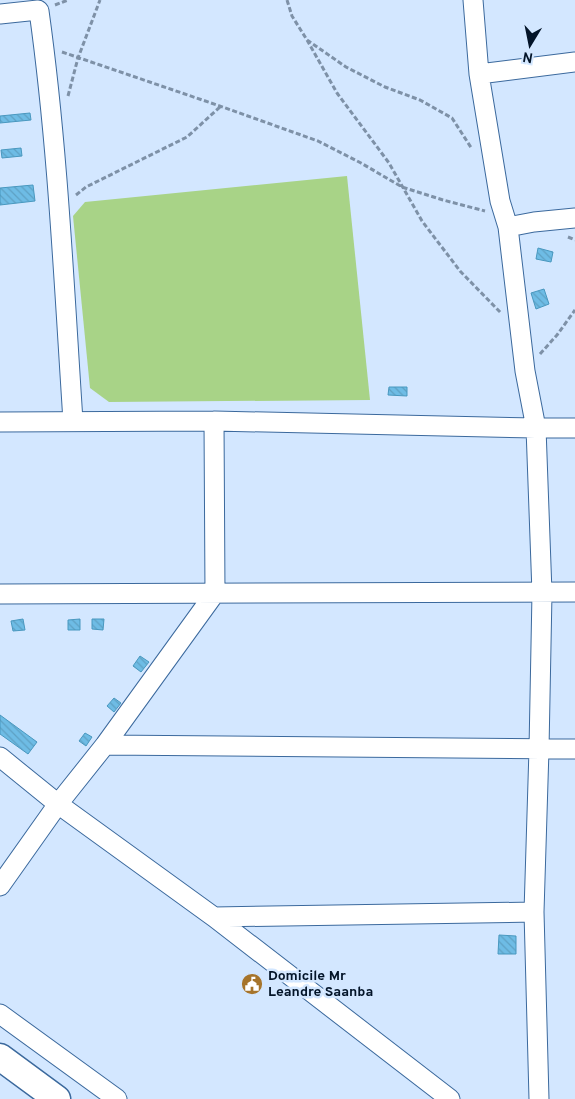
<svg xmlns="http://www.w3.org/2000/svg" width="575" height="1099" font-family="Overpass,sans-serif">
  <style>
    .pitch { fill: #a8d387 }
    .building { fill: url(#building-back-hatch); stroke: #4998bf }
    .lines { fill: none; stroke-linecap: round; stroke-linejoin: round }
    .street-casing { stroke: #3b699d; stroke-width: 21 }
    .secondary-casing { stroke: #3b699d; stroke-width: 29 }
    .path { stroke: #7e91a7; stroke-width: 3; stroke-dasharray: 5 2.5; stroke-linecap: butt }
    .street { stroke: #fff; stroke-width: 19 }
    .secondary { stroke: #fff; stroke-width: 26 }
    .labels { text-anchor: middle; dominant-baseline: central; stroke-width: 5; stroke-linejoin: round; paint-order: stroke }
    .poi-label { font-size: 14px; font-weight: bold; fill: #031428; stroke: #d3e7ff; text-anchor: start }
  </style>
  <defs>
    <pattern id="building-back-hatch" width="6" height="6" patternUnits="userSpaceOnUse" patternTransform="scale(1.25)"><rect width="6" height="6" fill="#6ebce5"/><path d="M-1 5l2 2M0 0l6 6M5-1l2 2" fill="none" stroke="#5ea1c4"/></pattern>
  </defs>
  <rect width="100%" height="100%" fill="#d3e7ff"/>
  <!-- pitch -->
  <path class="pitch" d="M 347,176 L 370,400 L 109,402 L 90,388 L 73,216 L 85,202 Z"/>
  <!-- building -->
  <path class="building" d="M 30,113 L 31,120 L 0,123 L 0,116 Z
    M 21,148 L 22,156 L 2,158 L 1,150 Z
    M 33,185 L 35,201 L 0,205 L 0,188 Z
    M 538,248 L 553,252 L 551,262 L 536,259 Z
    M 544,289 L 549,304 L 536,309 L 531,293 Z
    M 389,387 L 407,387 L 407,396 L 388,395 Z
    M 23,619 L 25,630 L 13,631 L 11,621 Z
    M 80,619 L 80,630 L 68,630 L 68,620 Z
    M 92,619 L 104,619 L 103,630 L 92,629 Z
    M 140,656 L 149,662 L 141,672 L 133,666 Z
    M 114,698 L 121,703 L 114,712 L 107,706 Z
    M 0,715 L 37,742 L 28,754 L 0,734 Z
    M 85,733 L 92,737 L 86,746 L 79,741 Z
    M 499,935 L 516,936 L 516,954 L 498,954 Z"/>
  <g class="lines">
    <!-- street casing -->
    <g class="street-casing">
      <path id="street" d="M 473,0 L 479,74 L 500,201 L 508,227 L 525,371 L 536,428 L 542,593 L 539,749 L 534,912 L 539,1099
        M 0,14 L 38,10 L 39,11 C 58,147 64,285 73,421
        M 479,74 L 575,62
        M 508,227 L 534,222 L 575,218
        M 0,422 L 214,421 L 536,428 L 575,428
        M 0,594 L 575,592
        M 105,745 L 575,749
        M 0,757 L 58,804 L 214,917 L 450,1099
        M 0,886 L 58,804 L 105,745 L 215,593 L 214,421
        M 214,917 L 534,912
        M 0,1014 L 117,1099"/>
    </g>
    <!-- secondary casing -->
    <g class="secondary-casing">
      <path id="secondary" d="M 0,1057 L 57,1099"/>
    </g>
    <!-- path -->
    <path class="path" d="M 287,0 L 292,16 L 307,40 L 346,67 L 385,87 L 420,100 L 452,118 L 472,149
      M 55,5 L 68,0
      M 307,40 L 337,93 L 389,163 L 422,221 L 460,271 L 501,313
      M 62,52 L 217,105 L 318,141 L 361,163 L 402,187 L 443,200 L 485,211
      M 68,96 L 78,58 L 100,0
      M 76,195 L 86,187 L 187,137 L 221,106
      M 568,237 L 575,240
      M 540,354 L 557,335 L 575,310"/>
    <!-- street -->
    <use href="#street" class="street"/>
    <!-- secondary -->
    <use href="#secondary" class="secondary"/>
  </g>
  <!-- icons -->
  <defs>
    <g id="civic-disc" transform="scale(1.125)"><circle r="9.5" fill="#a6742b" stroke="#d3e7ff"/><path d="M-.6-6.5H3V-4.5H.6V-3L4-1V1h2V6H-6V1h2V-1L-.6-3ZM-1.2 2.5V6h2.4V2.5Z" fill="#fff"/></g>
  </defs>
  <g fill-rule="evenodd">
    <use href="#civic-disc" x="252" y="984"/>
  </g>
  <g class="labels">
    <!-- poi labels -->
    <g class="poi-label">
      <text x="268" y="976">Domicile Mr<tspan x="268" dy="16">Leandre Saanba</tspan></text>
    </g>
  </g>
  <!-- north arrow -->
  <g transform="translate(530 45) rotate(190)" stroke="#d3e7ff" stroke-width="4" paint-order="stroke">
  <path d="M0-4L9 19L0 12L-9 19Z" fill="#031428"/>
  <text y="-8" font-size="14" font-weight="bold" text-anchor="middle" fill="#031428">N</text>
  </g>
</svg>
